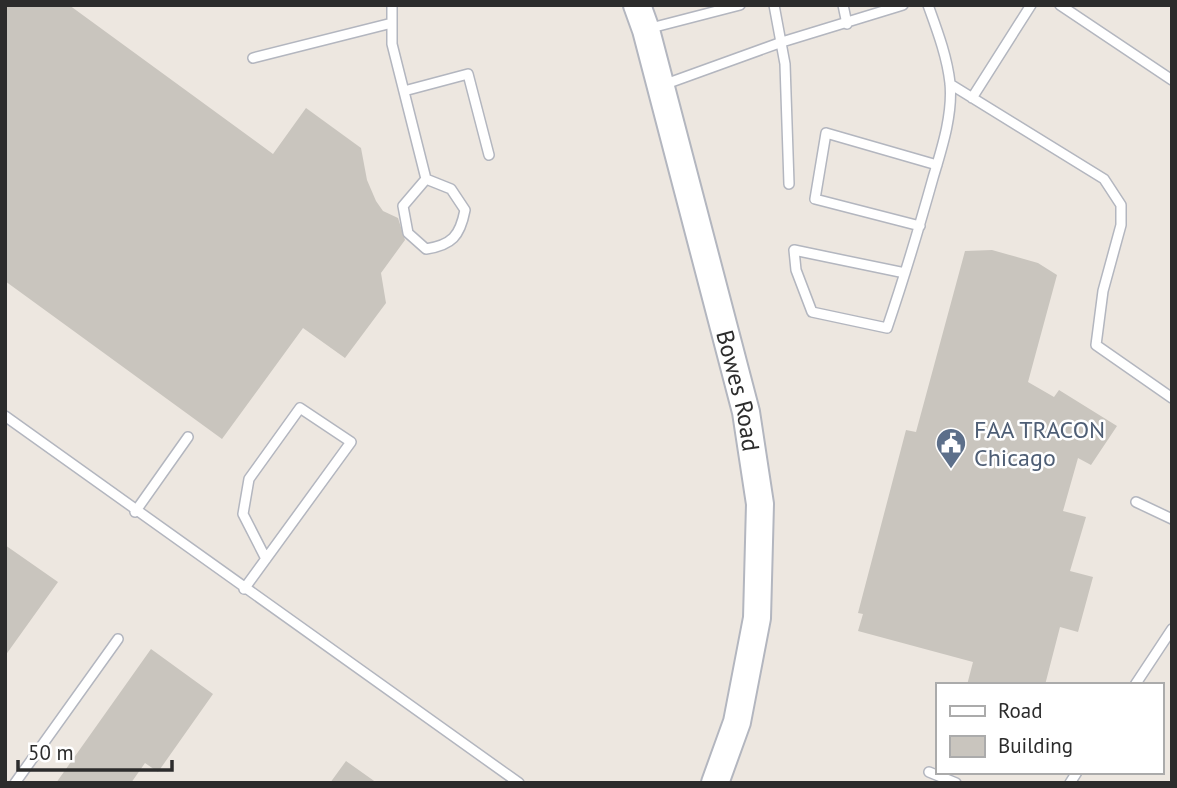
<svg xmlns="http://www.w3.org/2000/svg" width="1177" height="788" font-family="'PT Sans',sans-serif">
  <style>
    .building { fill: #c9c5be }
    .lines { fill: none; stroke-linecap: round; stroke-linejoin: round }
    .service-casing { stroke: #b3b6bf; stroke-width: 12 }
    .secondary-casing { stroke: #b3b6bf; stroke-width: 30 }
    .service { stroke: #fff; stroke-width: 9 }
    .secondary { stroke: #fff; stroke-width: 26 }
    .labels { text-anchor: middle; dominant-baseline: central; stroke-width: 5; stroke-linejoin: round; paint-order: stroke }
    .street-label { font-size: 24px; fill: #2c2c2c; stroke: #fff }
    .service-label { font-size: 24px; fill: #4e5e75; stroke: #fff; text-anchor: start }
  </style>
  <rect width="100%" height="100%" fill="#ede7e0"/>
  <!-- building -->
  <path class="building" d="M 5,5 L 69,5 L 273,154 L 306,108 L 361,148 L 367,180 L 376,201 L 383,211 L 398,218 L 405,240 L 381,273 L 386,303 L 345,358 L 303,328 L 222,439 L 5,281 Z
    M 992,250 L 1038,263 L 1057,275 L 1028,382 L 1054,397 L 1059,390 L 1117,426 L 1091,465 L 1078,458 L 1063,511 L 1086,517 L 1070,571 L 1093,577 L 1078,632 L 1060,627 L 1045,685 L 967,685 L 973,662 L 858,631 L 863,614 L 858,613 L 906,430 L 916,432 L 965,251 Z
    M 5,545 L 58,582 L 5,656 Z
    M 151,649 L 213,694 L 158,772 L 145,763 L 131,783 L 56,783 Z
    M 346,761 L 377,783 L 330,783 Z"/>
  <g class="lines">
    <!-- service casing -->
    <g class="service-casing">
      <path id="service" d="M 392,5 L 392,44 L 426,179
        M 774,5 L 785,64 L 789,184
        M 843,5 L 847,24
        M 1060,5 L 1172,80
        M 647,29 L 740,5
        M 253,58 L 392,23
        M 950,84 L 1104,179 L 1121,205 L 1121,225 L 1103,291 L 1096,345 L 1172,398
        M 663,85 L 782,42 L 903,5
        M 404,91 L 468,74 L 489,155
        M 972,98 L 1031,5
        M 426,179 L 451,189 L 465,210 C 460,236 452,245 426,249 L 408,233 L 403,206 Z
        M 920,226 L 815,199 L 826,133 L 937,165
        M 905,273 L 794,250 L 796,270 L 812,312 L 887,328 C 904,278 919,228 933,178 C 942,148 953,114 950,83 C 947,56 937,30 928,5
        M 5,416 L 519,783
        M 1136,502 L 1172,519
        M 135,512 L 188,437
        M 244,589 L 351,442 L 300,408 L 249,479 L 243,514 L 266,559
        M 1135,685 L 1172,629
        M 929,772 L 956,783
        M 15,783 L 118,639
        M 1070,783 L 1077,772"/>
    </g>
    <!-- secondary casing -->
    <g class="secondary-casing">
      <g id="secondary">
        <path id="s1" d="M 637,5 L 646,30 L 746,412 L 760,504 L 757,618 L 737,722 L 715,783"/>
      </g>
    </g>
    <!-- service -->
    <use href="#service" class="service"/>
    <!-- secondary -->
    <use href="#secondary" class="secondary"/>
  </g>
  <!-- icons -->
  <defs>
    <g id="civic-pin" transform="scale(1.575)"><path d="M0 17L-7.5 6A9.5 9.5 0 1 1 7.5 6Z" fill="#5c6f8a" stroke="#fff"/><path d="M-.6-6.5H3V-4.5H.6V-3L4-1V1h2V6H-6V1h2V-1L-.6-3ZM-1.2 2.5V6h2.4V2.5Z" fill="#fff"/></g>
  </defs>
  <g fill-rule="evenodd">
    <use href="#civic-pin" x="951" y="443"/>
  </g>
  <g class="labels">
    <!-- street labels -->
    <g class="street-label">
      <text stroke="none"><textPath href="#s1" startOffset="399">Bowes Road</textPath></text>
    </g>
    <!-- service labels -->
    <g class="service-label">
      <text x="974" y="429">FAA TRACON<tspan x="974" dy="28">Chicago</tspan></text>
    </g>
  </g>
  <!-- border -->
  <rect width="1177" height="788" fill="none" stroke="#2c2c2c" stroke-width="14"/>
  <!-- legend -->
  <rect x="936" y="683" width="228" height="91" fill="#ffffff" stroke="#ababab" stroke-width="2"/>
  <rect x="950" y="706" width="35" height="10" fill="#ffffff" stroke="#ababab" stroke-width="2"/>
  <text x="998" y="718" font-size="21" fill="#2c2c2c">Road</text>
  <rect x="950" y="736" width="35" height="21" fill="#c9c5be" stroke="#ababab" stroke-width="2"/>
  <text x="998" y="753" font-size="21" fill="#2c2c2c">Building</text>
  <!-- scale -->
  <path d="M18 760v10h154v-10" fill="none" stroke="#2c2c2c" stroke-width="3.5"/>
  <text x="28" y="760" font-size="21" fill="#2c2c2c" stroke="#ffffff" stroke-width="5" paint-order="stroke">50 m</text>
</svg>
